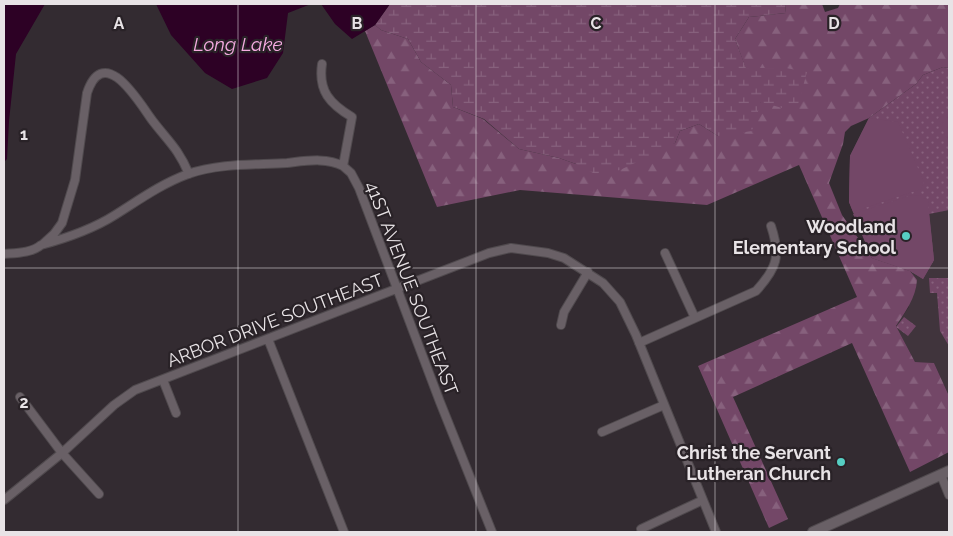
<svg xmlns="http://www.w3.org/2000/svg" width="953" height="536" font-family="Raleway,sans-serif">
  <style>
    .built { fill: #40343c }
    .grass { fill: url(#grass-dots) }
    .forest { fill: url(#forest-firs) }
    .wetland { fill: url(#wetland-marsh) }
    .pitch { fill: #734767 }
    .water { fill: #2d0125 }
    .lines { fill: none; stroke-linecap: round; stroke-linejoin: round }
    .minor-casing { stroke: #504a4e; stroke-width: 10 }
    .tertiary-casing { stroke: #504a4e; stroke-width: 12 }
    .minor { stroke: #696066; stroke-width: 8 }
    .tertiary { stroke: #696066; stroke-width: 10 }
    .grid { fill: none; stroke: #e8e3e6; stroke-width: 1; stroke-opacity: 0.55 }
    .poi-dot { fill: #56cec3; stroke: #292227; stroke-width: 2 }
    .labels { text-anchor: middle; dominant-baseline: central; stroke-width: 4.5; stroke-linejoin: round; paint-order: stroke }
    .poi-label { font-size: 18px; font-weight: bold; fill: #e8e3e6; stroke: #292227; text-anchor: end }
    .street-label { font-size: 18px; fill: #e8e3e6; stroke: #292227 }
    .water-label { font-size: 19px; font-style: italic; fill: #f6ace2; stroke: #292227 }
    .grid-label { font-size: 16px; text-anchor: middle; font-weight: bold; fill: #e8e3e6; stroke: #292227; stroke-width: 4.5; stroke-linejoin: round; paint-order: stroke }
  </style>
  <defs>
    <pattern id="grass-dots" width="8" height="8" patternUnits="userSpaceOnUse" patternTransform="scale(1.25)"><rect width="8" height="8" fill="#734767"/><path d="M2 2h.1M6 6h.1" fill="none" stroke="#87617d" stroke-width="1.8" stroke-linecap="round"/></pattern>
    <pattern id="forest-firs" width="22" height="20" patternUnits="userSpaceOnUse" patternTransform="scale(1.25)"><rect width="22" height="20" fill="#734767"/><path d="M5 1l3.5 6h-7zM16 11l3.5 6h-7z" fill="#87617d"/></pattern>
    <pattern id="wetland-marsh" width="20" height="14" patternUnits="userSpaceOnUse" patternTransform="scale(1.25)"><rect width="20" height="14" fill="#734767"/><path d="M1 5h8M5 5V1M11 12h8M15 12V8" fill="none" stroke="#87617d"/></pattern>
  </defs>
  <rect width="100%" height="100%" fill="#332b31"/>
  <!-- built -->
  <path class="built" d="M 949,73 L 949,396 L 934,363 L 915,362 L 896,326 L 909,307 L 849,202 L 850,156 L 869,118 Z"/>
  <!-- grass -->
  <path class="grass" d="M 943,67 L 949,68 L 949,210 L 929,214 L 934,260 L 923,279 L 910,271 L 872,258 L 849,202 L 850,156 L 869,118 L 916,84 L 923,75 Z
    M 929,278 L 948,278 L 949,281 L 949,346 L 940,331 L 937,293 L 930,293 Z
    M 904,317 L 916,326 L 908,336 L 896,327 Z"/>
  <!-- forest -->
  <path class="forest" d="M 785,4 L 822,4 L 825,12 L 838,8 L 840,4 L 949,4 L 949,68 L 943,67 L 923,75 L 916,84 L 869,118 L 851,126 L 845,132 L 843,144 L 829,183 L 842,215 L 872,258 L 910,271 L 917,280 C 916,298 905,312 896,326 L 915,362 L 934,363 L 949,396 L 949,452 L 910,472 L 852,343 L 733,397 L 788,519 L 769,528 L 698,366 L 857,297 L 799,165 L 707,205 L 520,190 L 437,207 L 365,31 L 375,25 L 381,30 L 408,39 L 421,62 L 451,85 L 453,107 L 483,119 L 519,149 L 559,158 L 576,164 L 675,143 L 680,131 L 699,124 L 718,136 L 761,102 L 786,68 L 746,69 L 735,39 L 749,17 L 786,13 Z"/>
  <!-- wetland -->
  <path class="wetland" d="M 390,4 L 785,4 L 786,13 L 749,17 L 735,39 L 746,68 L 786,68 L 807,72 L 796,112 L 761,102 L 752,131 L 718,136 L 699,124 L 680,131 L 675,143 L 652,155 L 620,170 L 595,174 L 576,164 L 559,158 L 519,149 L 484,119 L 453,107 L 451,85 L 421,62 L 408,39 L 381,30 L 375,25 Z"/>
  <!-- pitch -->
  <path class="pitch" d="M 949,114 L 949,145 L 938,118 Z
    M 869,118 L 898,122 L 924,182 L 921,189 L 853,212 L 849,202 L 850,156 Z
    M 912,195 L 921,196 L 928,201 L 934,260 L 923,279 L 910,271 L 872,258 L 853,214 Z"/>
  <!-- water -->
  <path class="water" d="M 4,4 L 45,4 L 16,54 L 9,121 L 7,159 L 4,162 Z
    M 156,4 L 311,4 L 288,13 L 283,53 L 267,78 L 232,89 L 205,73 L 171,35 Z
    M 321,4 L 390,4 L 375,25 L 352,39 L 335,24 Z"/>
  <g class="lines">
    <!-- minor casing -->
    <g class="minor-casing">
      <path id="minor" d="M 322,64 C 318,91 330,104 352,117 L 343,166 L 351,173 L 359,188 L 440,402 L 492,532
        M 43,244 L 54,234 L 62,223 L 65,213 L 75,180 L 87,93 C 104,42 139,102 152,120 C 168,141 178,148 189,174
        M 665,253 L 695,318
        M 4,254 C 15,253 32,253 41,245 C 67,238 93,229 115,215 C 139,200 161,184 188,174 C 219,163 255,165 287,163 C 305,161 327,157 343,166
        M 561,325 L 564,312 L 588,272
        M 268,339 L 344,532
        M 639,343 L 756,291 C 777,268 781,256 771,226
        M 163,380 L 176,413
        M 20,397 L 62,453 L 99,494
        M 602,432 L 664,405
        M 941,475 L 949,495
        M 4,500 L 62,453 L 114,405 L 135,390 L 489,253 L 511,248 L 548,253 L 564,258 L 603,283 L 620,302 L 636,335 L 716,532
        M 641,529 L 703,500"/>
    </g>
    <!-- tertiary casing -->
    <g class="tertiary-casing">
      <path id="tertiary" d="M 813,532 L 949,471"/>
    </g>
    <!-- minor -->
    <use href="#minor" class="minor"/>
    <!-- tertiary -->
    <use href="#tertiary" class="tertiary"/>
  </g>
  <!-- grid -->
  <path class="grid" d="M 238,4 L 238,532M 476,4 L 476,532M 715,4 L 715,532M 4,268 L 949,268"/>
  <!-- markers -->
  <g class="poi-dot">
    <circle cx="906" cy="236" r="5"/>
    <circle cx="841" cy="462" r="5"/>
  </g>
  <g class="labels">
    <!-- poi labels -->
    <g class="poi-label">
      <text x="896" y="226">Woodland<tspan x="896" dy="21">Elementary School</tspan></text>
      <text x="831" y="452">Christ the Servant<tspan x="831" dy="21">Lutheran Church</tspan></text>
    </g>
    <!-- street labels -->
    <g class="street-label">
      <text transform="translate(412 288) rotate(69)">41ST AVENUE SOUTHEAST</text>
      <text transform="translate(275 320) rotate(-21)">ARBOR DRIVE SOUTHEAST</text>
    </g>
    <!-- water labels -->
    <g class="water-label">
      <text x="238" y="44">Long Lake</text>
    </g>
  </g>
  <g class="grid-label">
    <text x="119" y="29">A</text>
    <text x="357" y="29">B</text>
    <text x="596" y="29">C</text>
    <text x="834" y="29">D</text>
    <text x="24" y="140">1</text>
    <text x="24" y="408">2</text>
  </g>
  <!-- border -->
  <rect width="953" height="536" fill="none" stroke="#e8e3e6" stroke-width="10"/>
</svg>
